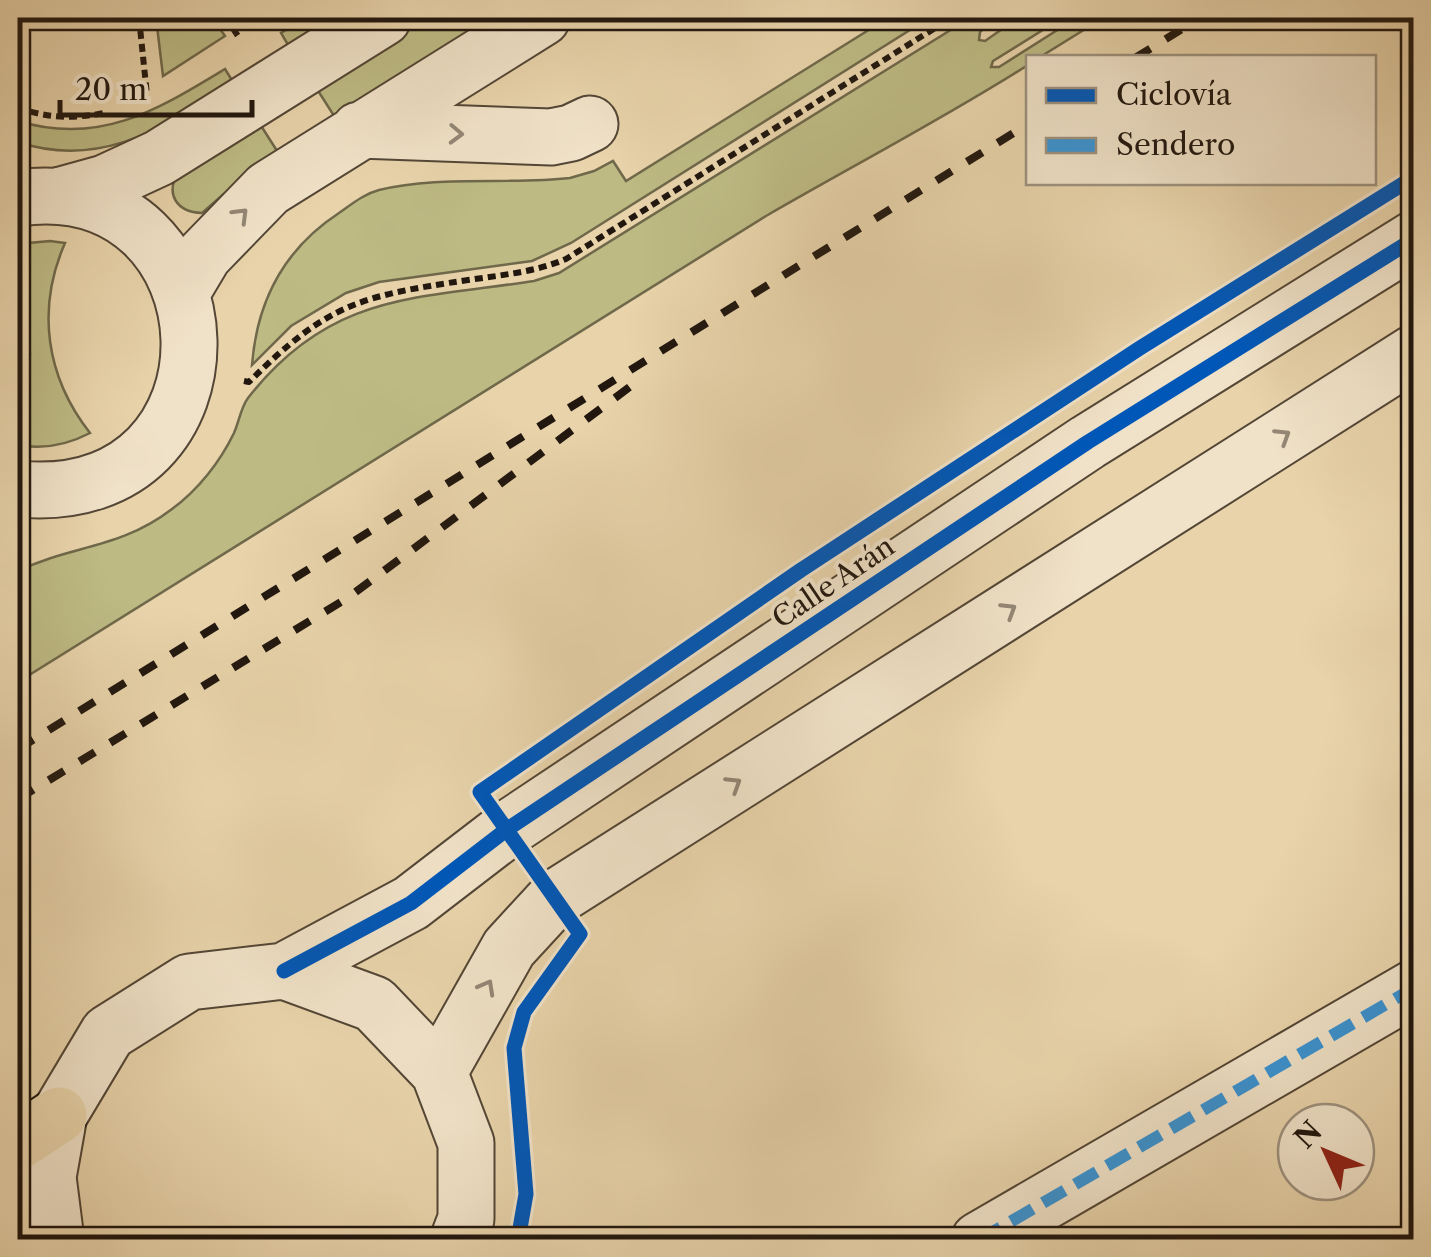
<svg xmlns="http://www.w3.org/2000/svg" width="1431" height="1257" font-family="'Libre Caslon Text',serif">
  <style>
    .green { fill: #bdba84; stroke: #6f684a; stroke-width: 2.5 }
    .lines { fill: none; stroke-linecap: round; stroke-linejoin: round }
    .minor-casing { stroke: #534636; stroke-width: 59 }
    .major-casing { stroke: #21170f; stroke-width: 59 }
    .path { stroke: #21170f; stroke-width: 6; stroke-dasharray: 8 5; stroke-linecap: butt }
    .minor { stroke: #f0e2c8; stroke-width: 55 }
    .major { stroke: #e8d3aa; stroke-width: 55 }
    .rail { stroke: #21170f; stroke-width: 8; stroke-dasharray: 18 18; stroke-linecap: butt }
    .quiet { stroke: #3a93d2; stroke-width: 12; stroke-dasharray: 25 12; stroke-linecap: butt }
    .cycleway-casing { stroke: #f0e2c8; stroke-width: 21 }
    .cycleway { stroke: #0057b8; stroke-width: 15 }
    .oneway { stroke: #938775 }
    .labels { text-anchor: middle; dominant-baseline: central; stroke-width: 8; stroke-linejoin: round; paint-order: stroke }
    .street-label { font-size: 28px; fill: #21170f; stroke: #f0e2c8 }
  </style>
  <rect width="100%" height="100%" fill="#e8d3aa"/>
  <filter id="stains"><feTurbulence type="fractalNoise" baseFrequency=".002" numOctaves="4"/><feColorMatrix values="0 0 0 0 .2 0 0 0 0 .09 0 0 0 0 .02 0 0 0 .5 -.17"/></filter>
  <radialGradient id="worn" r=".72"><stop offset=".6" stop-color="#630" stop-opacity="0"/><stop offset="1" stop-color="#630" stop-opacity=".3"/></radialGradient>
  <!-- green -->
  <path class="green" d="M 156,18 L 212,18 L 225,36 L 163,76 Z
    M 306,18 L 343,18 L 291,50 L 281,33 Z
    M 424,18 L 499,18 L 336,119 L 315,86 Z
    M 888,18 L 929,18 L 571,243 L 532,261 L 379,282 L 346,293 L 291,326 L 252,365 C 257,300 284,249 339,213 C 352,204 364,194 379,190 C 438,175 509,185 570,178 L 594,171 L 613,161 L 626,181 Z
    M 970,18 L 994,18 L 980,32 L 979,40 L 985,41 L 1018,18 L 1062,18 L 993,61 L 991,67 L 999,67 L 1070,22 L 1067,18 L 1103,18 L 1040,57 L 1028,58 L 1028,65 C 943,119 854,165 766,216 L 18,682 L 18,571 C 72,545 120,549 172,509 C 198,490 220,462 234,433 C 239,422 241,407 248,398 C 330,293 415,299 534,281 L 559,273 Z
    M 225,69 L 235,85 C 165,126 102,170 18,142 L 18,121 C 100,146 157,110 225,69 Z
    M 258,121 L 279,154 L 233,186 L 202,213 C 177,212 165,195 178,172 Z
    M 50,241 L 65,243 C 36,309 46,377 90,433 C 67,445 44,450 18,445 L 30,354 L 18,300 L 18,244 Z"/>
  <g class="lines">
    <!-- minor casing -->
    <g class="minor-casing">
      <path id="minor" d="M 359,130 L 551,137 L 571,133 L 590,124
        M 58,196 L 105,183 L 159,158 L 383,18
        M 18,198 C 238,167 254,511 18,489
        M 182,292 L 204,255 L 268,189 L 542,18
        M 284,971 L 411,903 L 506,830 L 1088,442 L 1414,239
        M 439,1072 L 509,948 L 555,898 L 1414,353
        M 56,1240 L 48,1177 L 59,1115 L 108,1033 L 189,982 L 284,971 L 374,1004 L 439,1072 L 466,1143 L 466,1219 L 458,1240
        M 979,1240 L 1414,988"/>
    </g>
    <!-- major casing -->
    <g class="major-casing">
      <path id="major" d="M 18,1142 L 59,1115"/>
    </g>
    <!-- path -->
    <path class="path" d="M 139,18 L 147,95
      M 226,18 L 238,36
      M 18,108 C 48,118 73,119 104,113
      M 244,381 L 249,382 C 328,303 361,296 468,280 C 502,275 535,272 566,259 L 951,18"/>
    <!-- minor -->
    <use href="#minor" class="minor"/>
    <!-- major -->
    <use href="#major" class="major"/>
    <!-- rail -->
    <path class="rail" d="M 1135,58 L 1200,18
      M 18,749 L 1028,124
      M 18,799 L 349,597 L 639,380"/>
    <!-- quiet -->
    <path class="quiet" d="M 979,1240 L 1414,988"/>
    <!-- cycleway casing -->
    <g class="cycleway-casing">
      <path id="cycleway" d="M 284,971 L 411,903 L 506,830 L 1088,442 L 1414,239
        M 518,1240 L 526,1194 L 514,1048 L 524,1012 L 580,934 L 480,792 L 801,570 L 1140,348 L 1414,177"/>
    </g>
    <!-- cycleway -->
    <use href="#cycleway" class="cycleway"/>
  </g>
  <!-- one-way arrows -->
  <defs><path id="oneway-chevron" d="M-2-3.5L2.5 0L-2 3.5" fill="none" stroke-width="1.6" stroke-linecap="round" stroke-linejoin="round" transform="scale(2.5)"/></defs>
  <g class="oneway">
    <use href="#oneway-chevron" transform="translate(456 134) rotate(2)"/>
    <use href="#oneway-chevron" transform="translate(241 215) rotate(-45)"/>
    <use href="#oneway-chevron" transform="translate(1283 436) rotate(-32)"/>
    <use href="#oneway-chevron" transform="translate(1009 610) rotate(-32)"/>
    <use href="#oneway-chevron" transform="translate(734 784) rotate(-32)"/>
    <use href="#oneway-chevron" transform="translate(487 987) rotate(-61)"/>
  </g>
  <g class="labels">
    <!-- street labels -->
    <g class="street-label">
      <text transform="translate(833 582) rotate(-34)">Calle Arán</text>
    </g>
  </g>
  <!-- margin -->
  <rect width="1431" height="1257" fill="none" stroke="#e8d3aa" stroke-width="60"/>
  <rect x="20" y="20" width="1391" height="1217" fill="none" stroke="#21170f" stroke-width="5"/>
  <rect x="30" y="30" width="1371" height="1197" fill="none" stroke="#21170f" stroke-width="2.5"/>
  <!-- legend -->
  <rect x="1026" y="55" width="350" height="130" fill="#f0e2c8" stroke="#9d917e" stroke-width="2.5"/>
  <rect x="1046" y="88" width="50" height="15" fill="#0057b8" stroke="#9d917e" stroke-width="2.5"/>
  <text x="1116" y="105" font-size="30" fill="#21170f">Ciclovía</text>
  <rect x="1046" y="138" width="50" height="15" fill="#3a93d2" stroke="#9d917e" stroke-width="2.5"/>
  <text x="1116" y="155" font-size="30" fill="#21170f">Sendero</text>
  <!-- north arrow -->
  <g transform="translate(1326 1152) rotate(314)"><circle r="48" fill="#f0e2c8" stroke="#9d917e" stroke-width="2.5"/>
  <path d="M0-8L18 38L0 25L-18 38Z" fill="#8f2418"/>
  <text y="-15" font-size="28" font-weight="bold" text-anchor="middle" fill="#21170f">N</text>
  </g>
  <!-- scale -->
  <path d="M60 100v15h192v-15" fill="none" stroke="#21170f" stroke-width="5"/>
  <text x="75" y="100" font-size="30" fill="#21170f" stroke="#f0e2c8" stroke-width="8" paint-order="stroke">20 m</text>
  <rect width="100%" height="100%" filter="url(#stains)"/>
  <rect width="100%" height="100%" fill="url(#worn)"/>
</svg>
